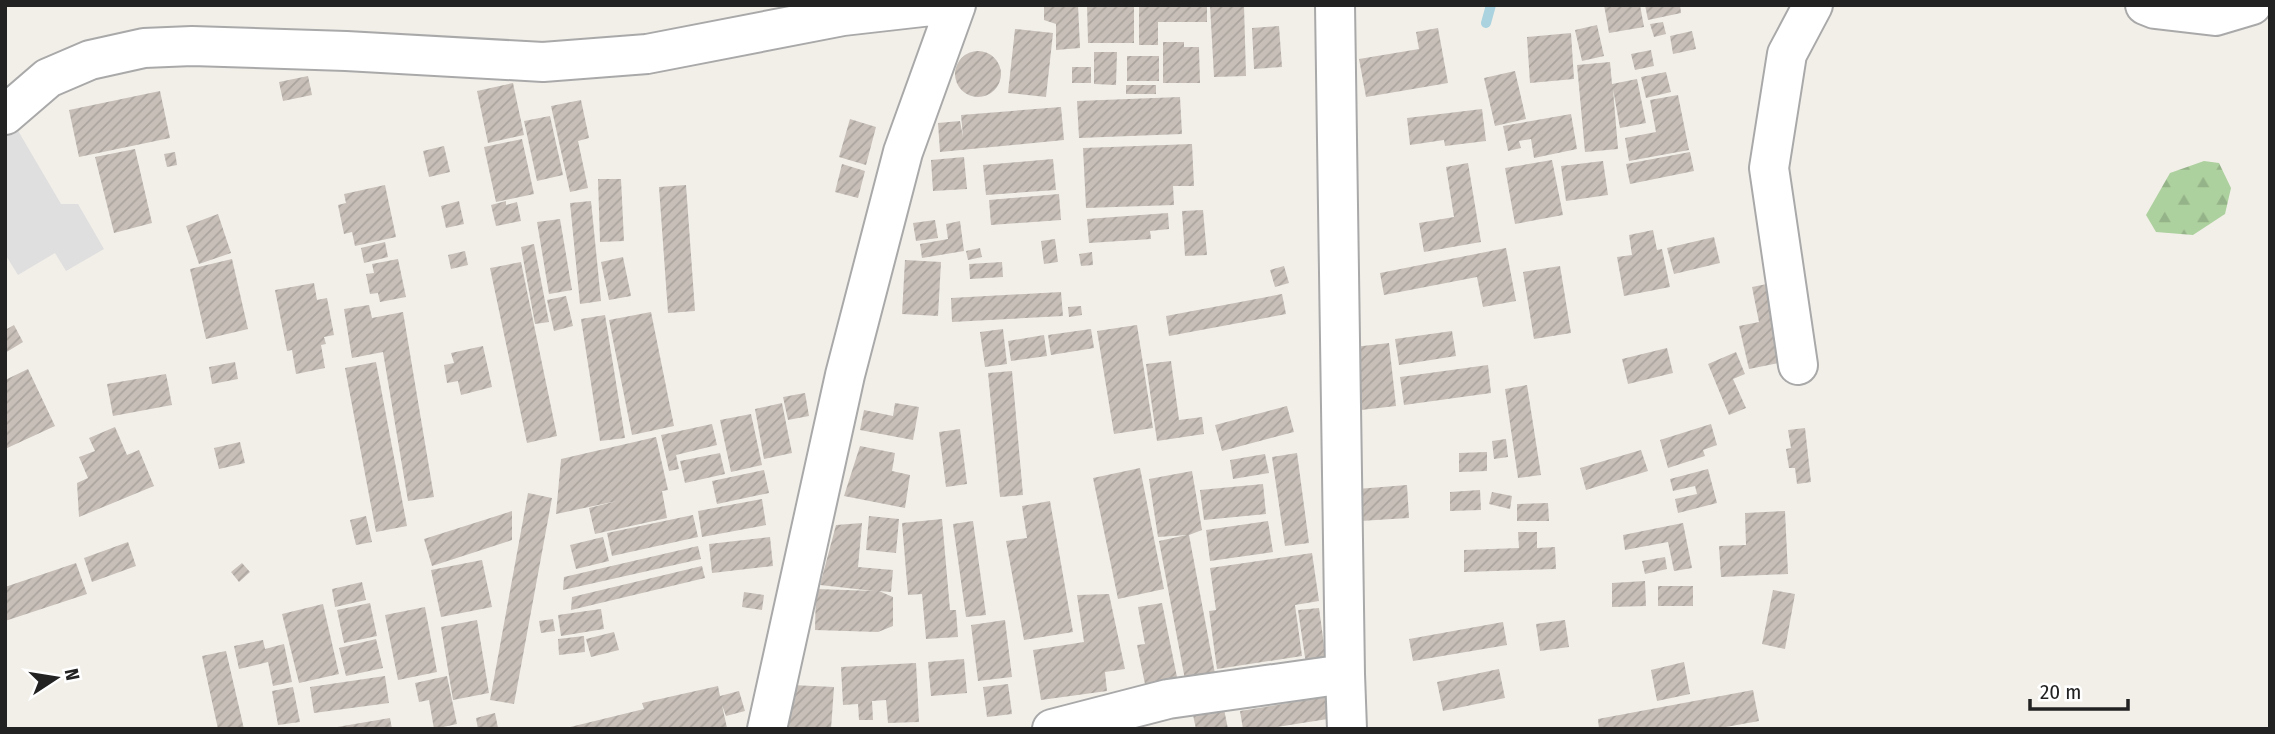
<svg xmlns="http://www.w3.org/2000/svg" width="2275" height="734" font-family="'Fira Sans Condensed',sans-serif">
  <style>
    .residential { fill: #e0dfdf }
    .forest { fill: url(#forest-firs) }
    .lines { fill: none; stroke-linecap: round; stroke-linejoin: round }
    .stream { stroke: #aad3df; stroke-width: 10 }
    .building { fill: url(#building-hatch) }
    .minor-casing { stroke: #a9a9a9; stroke-width: 42 }
    .minor { stroke: #fff; stroke-width: 38 }
  </style>
  <defs>
    <pattern id="forest-firs" width="22" height="20" patternUnits="userSpaceOnUse" patternTransform="scale(1.75)"><rect width="22" height="20" fill="#add19e"/><path d="M5 1l3.5 6h-7zM16 11l3.5 6h-7z" fill="#95b388"/></pattern>
    <pattern id="building-hatch" width="6" height="6" patternUnits="userSpaceOnUse" patternTransform="scale(1.75)"><rect width="6" height="6" fill="#c7bfb8"/><path d="M-1 1l2-2M0 6l6-6M5 7l2-2" fill="none" stroke="#aba49e"/></pattern>
  </defs>
  <rect width="100%" height="100%" fill="#f2efe9"/>
  <!-- residential -->
  <path class="residential" d="M 17,129 L 61,204 L 78,204 L 104,249 L 66,271 L 55,253 L 18,275 L 5,254 L 5,137 Z"/>
  <!-- forest -->
  <path class="forest" d="M 2204,161 L 2219,163 L 2231,188 L 2225,214 L 2193,235 L 2156,232 L 2146,215 L 2170,173 Z"/>
  <g class="lines">
    <!-- stream -->
    <path class="stream" d="M 1486,23 L 1491,5"/>
  </g>
  <!-- building -->
  <path class="building" d="M 1044,5 L 1078,5 L 1080,48 L 1056,50 L 1056,24 L 1044,20 Z
    M 1087,5 L 1134,5 L 1134,43 L 1088,43 Z
    M 1139,5 L 1207,5 L 1207,22 L 1158,22 L 1158,45 L 1139,45 Z
    M 1210,5 L 1244,5 L 1246,76 L 1214,77 Z
    M 1604,5 L 1640,5 L 1644,27 L 1609,33 Z
    M 1645,5 L 1680,5 L 1681,13 L 1648,20 Z
    M 1663,22 L 1666,34 L 1654,37 L 1650,24 Z
    M 1597,25 L 1604,56 L 1582,61 L 1575,30 Z
    M 1279,26 L 1282,67 L 1254,69 L 1252,28 Z
    M 1438,28 L 1448,83 L 1366,97 L 1359,59 L 1419,49 L 1416,32 Z
    M 1015,29 L 1053,33 L 1046,97 L 1008,93 Z
    M 1692,31 L 1696,49 L 1673,54 L 1670,36 Z
    M 1571,33 L 1574,79 L 1530,83 L 1527,37 Z
    M 1163,42 L 1184,42 L 1184,47 L 1199,47 L 1200,83 L 1163,83 Z
    M 1651,50 L 1654,66 L 1635,70 L 1631,54 Z
    M955 74a23 23 0 1 1 46 0a23 23 0 1 1-46 0Z
    M 1094,52 L 1117,52 L 1116,85 L 1094,84 Z
    M 1127,56 L 1159,56 L 1159,81 L 1127,81 Z
    M 1610,62 L 1612,84 L 1637,79 L 1646,123 L 1620,128 L 1613,89 L 1618,149 L 1585,152 L 1577,65 Z
    M 1072,67 L 1091,67 L 1091,83 L 1072,83 Z
    M 1515,71 L 1526,119 L 1495,126 L 1484,78 Z
    M 1666,72 L 1671,92 L 1646,98 L 1641,77 Z
    M 308,76 L 312,95 L 283,101 L 279,82 Z
    M 513,83 L 524,135 L 488,143 L 477,91 Z
    M 1126,85 L 1156,85 L 1156,94 L 1126,94 Z
    M 160,91 L 170,138 L 79,157 L 69,110 Z
    M 1678,95 L 1689,150 L 1629,161 L 1625,138 L 1656,132 L 1650,100 Z
    M 1180,97 L 1182,134 L 1079,138 L 1077,101 Z
    M 581,100 L 589,138 L 578,141 L 588,188 L 570,192 L 551,106 Z
    M 1061,107 L 1064,140 L 940,152 L 938,123 L 960,121 L 963,137 L 961,115 Z
    M 1482,109 L 1486,141 L 1445,146 L 1444,140 L 1410,145 L 1407,118 Z
    M 1571,114 L 1577,149 L 1534,158 L 1531,139 L 1519,141 L 1521,148 L 1508,151 L 1503,126 Z
    M 550,116 L 563,175 L 537,181 L 524,121 Z
    M 850,119 L 876,127 L 866,165 L 839,157 Z
    M 522,139 L 534,194 L 496,202 L 484,147 Z
    M 1192,144 L 1194,186 L 1173,186 L 1174,205 L 1086,208 L 1083,148 Z
    M 444,146 L 450,172 L 429,177 L 423,151 Z
    M 135,149 L 152,223 L 114,233 L 95,157 Z
    M 175,152 L 177,165 L 167,167 L 164,154 Z
    M 1690,152 L 1694,171 L 1630,184 L 1626,164 Z
    M 964,157 L 967,189 L 933,191 L 931,160 Z
    M 1053,159 L 1056,190 L 986,195 L 983,165 Z
    M 1552,160 L 1563,215 L 1515,224 L 1505,168 Z
    M 1603,161 L 1608,195 L 1566,201 L 1561,166 Z
    M 1468,163 L 1481,242 L 1424,252 L 1419,223 L 1454,217 L 1446,167 Z
    M 842,164 L 865,171 L 858,198 L 835,192 Z
    M 598,179 L 621,179 L 624,241 L 600,242 Z
    M 385,185 L 396,237 L 355,246 L 352,232 L 344,234 L 338,205 L 346,203 L 344,194 Z
    M 686,185 L 695,311 L 668,313 L 659,187 Z
    M 1059,194 L 1061,220 L 991,225 L 989,200 Z
    M 459,201 L 464,224 L 446,228 L 441,206 Z
    M 506,201 L 506,205 L 517,202 L 521,221 L 496,226 L 491,205 Z
    M 591,201 L 601,301 L 580,304 L 570,203 Z
    M 1203,210 L 1207,255 L 1185,256 L 1182,211 Z
    M 1168,213 L 1169,229 L 1150,231 L 1151,239 L 1089,243 L 1087,219 Z
    M 218,214 L 231,253 L 199,264 L 186,226 Z
    M 560,219 L 572,290 L 549,294 L 537,222 Z
    M 935,220 L 938,238 L 916,241 L 913,223 Z
    M 960,221 L 964,251 L 922,258 L 920,244 L 948,239 L 946,224 Z
    M 1653,230 L 1657,250 L 1662,249 L 1670,287 L 1624,296 L 1617,257 L 1632,255 L 1629,235 Z
    M 1714,237 L 1720,263 L 1674,274 L 1667,248 Z
    M 1055,239 L 1058,262 L 1044,264 L 1041,241 Z
    M 385,242 L 388,257 L 364,263 L 361,248 Z
    M 534,244 L 549,322 L 535,324 L 521,247 Z
    M 980,248 L 982,257 L 968,260 L 966,251 Z
    M 1506,248 L 1516,301 L 1483,307 L 1477,277 L 1384,295 L 1380,273 Z
    M 465,251 L 468,265 L 451,269 L 448,255 Z
    M 1092,252 L 1093,265 L 1081,266 L 1079,254 Z
    M 623,257 L 631,296 L 609,300 L 601,262 Z
    M 232,259 L 248,329 L 206,339 L 190,269 Z
    M 398,259 L 406,297 L 380,302 L 378,293 L 370,294 L 366,274 L 374,273 L 372,264 Z
    M 905,260 L 941,262 L 938,316 L 902,314 Z
    M 521,262 L 557,436 L 527,443 L 490,268 Z
    M 1002,262 L 1003,277 L 970,279 L 969,264 Z
    M 1284,266 L 1289,283 L 1275,287 L 1270,270 Z
    M 1560,266 L 1571,333 L 1534,339 L 1523,272 Z
    M 1777,282 L 1793,360 L 1749,369 L 1739,326 L 1759,322 L 1752,287 Z
    M 314,283 L 317,300 L 327,298 L 334,335 L 324,337 L 326,344 L 321,345 L 325,368 L 296,374 L 292,350 L 287,351 L 275,290 Z
    M 1061,292 L 1063,316 L 952,322 L 951,298 Z
    M 1282,294 L 1286,314 L 1169,336 L 1166,316 Z
    M 566,296 L 573,326 L 554,331 L 547,300 Z
    M 369,305 L 372,318 L 403,312 L 434,497 L 408,501 L 383,352 L 352,358 L 344,309 Z
    M 1081,306 L 1082,315 L 1069,317 L 1068,307 Z
    M 651,312 L 674,426 L 632,435 L 609,320 Z
    M 605,315 L 625,438 L 600,441 L 581,319 Z
    M 14,325 L 23,342 L 5,353 L 5,330 Z
    M 1137,325 L 1153,428 L 1114,434 L 1097,331 Z
    M 1003,329 L 1007,364 L 985,367 L 980,332 Z
    M 1091,329 L 1094,348 L 1051,355 L 1048,335 Z
    M 1452,331 L 1456,356 L 1399,365 L 1395,339 Z
    M 1044,335 L 1047,356 L 1011,361 L 1008,341 Z
    M 1389,343 L 1396,406 L 1361,410 L 1354,347 Z
    M 483,346 L 492,387 L 461,395 L 458,381 L 447,383 L 444,365 L 454,363 L 451,353 Z
    M 1667,348 L 1673,373 L 1628,384 L 1622,359 Z
    M 1736,352 L 1745,374 L 1733,379 L 1746,408 L 1729,415 L 1708,364 Z
    M 1171,361 L 1179,420 L 1202,417 L 1204,434 L 1157,441 L 1146,364 Z
    M 235,362 L 238,379 L 212,384 L 209,367 Z
    M 376,362 L 407,526 L 376,532 L 345,368 Z
    M 1488,365 L 1491,393 L 1404,405 L 1400,377 Z
    M 28,369 L 55,426 L 5,449 L 5,380 Z
    M 1012,371 L 1023,495 L 1000,497 L 988,373 Z
    M 166,374 L 172,405 L 113,416 L 107,384 Z
    M 1527,385 L 1541,475 L 1518,478 L 1505,389 Z
    M 805,393 L 809,416 L 788,420 L 783,397 Z
    M 782,403 L 792,453 L 764,459 L 755,409 Z
    M 895,403 L 919,407 L 913,440 L 860,430 L 864,410 L 893,416 Z
    M 1287,406 L 1294,432 L 1222,451 L 1215,425 Z
    M 751,414 L 762,465 L 731,472 L 720,420 Z
    M 712,424 L 717,445 L 676,455 L 679,469 L 669,471 L 661,435 Z
    M 1711,424 L 1717,445 L 1703,450 L 1705,456 L 1668,468 L 1660,440 Z
    M 115,427 L 127,455 L 139,450 L 154,486 L 79,517 L 77,483 L 88,478 L 79,457 L 95,451 L 89,438 Z
    M 1805,428 L 1811,482 L 1797,484 L 1795,468 L 1789,468 L 1786,449 L 1791,448 L 1788,430 Z
    M 960,429 L 967,484 L 946,487 L 939,432 Z
    M 656,437 L 668,490 L 662,491 L 667,518 L 595,534 L 589,508 L 617,501 L 556,514 L 561,459 Z
    M 1506,439 L 1508,457 L 1494,459 L 1492,441 Z
    M 240,442 L 245,463 L 219,469 L 214,448 Z
    M 860,446 L 895,453 L 892,471 L 910,475 L 905,508 L 844,496 Z
    M 1641,450 L 1648,471 L 1586,490 L 1580,468 Z
    M 1487,452 L 1487,471 L 1459,472 L 1459,453 Z
    M 720,453 L 725,474 L 685,483 L 680,461 Z
    M 1297,453 L 1309,543 L 1285,546 L 1272,457 Z
    M 1265,454 L 1269,473 L 1233,479 L 1230,460 Z
    M 1140,468 L 1164,589 L 1118,599 L 1093,478 Z
    M 1708,469 L 1717,503 L 1678,513 L 1675,499 L 1697,494 L 1695,486 L 1673,491 L 1670,479 Z
    M 764,470 L 769,493 L 717,504 L 712,481 Z
    M 1192,471 L 1202,530 L 1189,535 L 1216,679 L 1186,685 L 1159,541 L 1187,535 L 1158,537 L 1149,479 Z
    M 1263,484 L 1266,514 L 1204,520 L 1200,490 Z
    M 1407,485 L 1409,518 L 1360,521 L 1357,489 Z
    M 1480,490 L 1481,510 L 1450,511 L 1450,492 Z
    M 1492,492 L 1512,496 L 1510,509 L 1489,504 Z
    M 528,493 L 552,498 L 514,704 L 490,700 Z
    M 762,499 L 766,525 L 702,537 L 698,511 Z
    M 1050,501 L 1073,632 L 1024,640 L 1006,541 L 1027,538 L 1022,506 Z
    M 1548,503 L 1549,521 L 1517,521 L 1517,504 Z
    M 512,511 L 512,540 L 432,566 L 424,539 Z
    M 1785,511 L 1788,574 L 1721,577 L 1719,546 L 1746,545 L 1745,513 Z
    M 693,515 L 698,537 L 612,556 L 607,533 Z
    M 366,516 L 372,542 L 356,545 L 350,520 Z
    M 869,516 L 899,519 L 896,553 L 866,550 Z
    M 942,519 L 950,610 L 956,610 L 958,637 L 926,639 L 922,594 L 908,595 L 902,523 Z
    M 973,521 L 986,615 L 966,617 L 953,524 Z
    M 1268,521 L 1273,552 L 1210,561 L 1206,530 Z
    M 862,523 L 858,567 L 893,570 L 891,592 L 879,591 L 893,597 L 893,626 L 878,632 L 815,630 L 816,589 L 874,591 L 820,585 L 836,525 Z
    M 1683,523 L 1692,568 L 1674,571 L 1668,542 L 1625,550 L 1623,535 Z
    M 1518,532 L 1537,532 L 1537,548 L 1555,547 L 1556,569 L 1464,572 L 1464,550 L 1519,548 Z
    M 603,537 L 609,561 L 576,569 L 570,545 Z
    M 770,537 L 773,566 L 712,573 L 709,544 Z
    M 128,542 L 136,566 L 92,582 L 84,558 Z
    M 698,546 L 701,559 L 563,590 L 564,577 Z
    M 1312,553 L 1319,601 L 1295,605 L 1302,656 L 1217,669 L 1209,611 L 1216,610 L 1210,568 Z
    M 1665,557 L 1667,569 L 1645,574 L 1642,561 Z
    M 482,560 L 492,607 L 441,617 L 431,570 Z
    M 76,563 L 87,594 L 5,621 L 5,587 Z
    M 242,563 L 250,572 L 239,582 L 231,572 Z
    M 702,566 L 705,578 L 571,610 L 572,597 Z
    M 1645,581 L 1646,606 L 1612,607 L 1612,583 Z
    M 362,582 L 366,600 L 335,607 L 332,589 Z
    M 1658,586 L 1693,586 L 1693,606 L 1658,606 Z
    M 1773,590 L 1795,594 L 1785,649 L 1762,644 Z
    M 744,592 L 764,595 L 762,610 L 742,607 Z
    M 1109,594 L 1125,669 L 1105,672 L 1107,691 L 1041,700 L 1033,650 L 1084,642 L 1077,595 Z
    M 370,603 L 377,636 L 344,643 L 337,610 Z
    M 1162,603 L 1178,682 L 1146,689 L 1137,645 L 1145,644 L 1138,607 Z
    M 323,604 L 339,674 L 299,683 L 282,614 Z
    M 425,607 L 437,672 L 398,680 L 385,615 Z
    M 1319,608 L 1326,660 L 1306,664 L 1298,610 Z
    M 601,609 L 604,629 L 561,636 L 558,615 Z
    M 553,619 L 555,631 L 541,633 L 539,621 Z
    M 477,620 L 489,693 L 453,700 L 441,627 Z
    M 1005,620 L 1012,677 L 978,681 L 971,625 Z
    M 1565,620 L 1569,647 L 1540,651 L 1536,624 Z
    M 1503,622 L 1507,645 L 1413,661 L 1409,639 Z
    M 614,632 L 619,650 L 591,657 L 586,639 Z
    M 584,636 L 585,652 L 559,655 L 558,639 Z
    M 376,639 L 383,668 L 346,676 L 339,648 Z
    M 263,640 L 265,649 L 284,644 L 292,682 L 273,686 L 268,662 L 239,669 L 234,646 Z
    M 226,651 L 244,729 L 218,729 L 202,656 Z
    M 964,659 L 967,693 L 931,696 L 928,662 Z
    M 1684,662 L 1690,694 L 1657,701 L 1651,670 Z
    M 916,663 L 919,722 L 888,723 L 886,700 L 872,701 L 873,720 L 859,720 L 858,704 L 843,705 L 841,667 Z
    M 1499,669 L 1505,698 L 1443,711 L 1437,682 Z
    M 385,676 L 389,703 L 314,713 L 310,687 Z
    M 447,676 L 457,724 L 434,729 L 429,700 L 419,702 L 415,683 Z
    M 1008,684 L 1012,714 L 987,717 L 983,687 Z
    M 792,685 L 834,687 L 831,729 L 784,729 Z
    M 718,686 L 720,696 L 739,691 L 745,711 L 726,716 L 722,705 L 727,728 L 562,729 L 644,709 L 642,703 Z
    M 293,687 L 300,722 L 278,725 L 272,691 Z
    M 1753,690 L 1759,721 L 1715,729 L 1599,729 L 1598,719 Z
    M 1330,696 L 1334,718 L 1277,727 L 1277,729 L 1243,729 L 1240,711 Z
    M 1224,709 L 1228,729 L 1196,729 L 1193,715 Z
    M 495,713 L 498,728 L 478,729 L 476,718 Z
    M 390,718 L 392,729 L 337,729 L 337,727 Z"/>
  <g class="lines">
    <!-- minor casing -->
    <g class="minor-casing">
      <path id="minor" d="M 1335,5 L 1345,674 L 1347,729
        M 2145,5 L 2155,9 L 2215,16 L 2252,5
        M 5,115 L 48,78 L 90,60 L 144,48 L 192,46 L 346,51 L 543,62 L 647,54 L 843,16 L 940,5
        M 1798,365 L 1769,168 L 1787,54 L 1813,5
        M 767,729 L 845,375 L 903,152 L 956,5
        M 1052,729 L 1168,699 L 1345,674"/>
    </g>
    <!-- minor -->
    <use href="#minor" class="minor"/>
  </g>
  <!-- border -->
  <rect width="2275" height="734" fill="none" stroke="#222222" stroke-width="14"/>
  <!-- north arrow -->
  <g transform="translate(56 678) rotate(78)" stroke="#ffffff" stroke-width="5" paint-order="stroke">
  <path d="M0-5L12 26L0 18L-12 26Z" fill="#222222"/>
  <text y="-10" font-size="19" font-weight="bold" text-anchor="middle" fill="#222222">N</text>
  </g>
  <!-- scale -->
  <path d="M2030 699v10h98v-10" fill="none" stroke="#222222" stroke-width="3.5"/>
  <text x="2040" y="699" font-size="21" fill="#222222" stroke="#ffffff" stroke-width="5" paint-order="stroke">20 m</text>
</svg>
